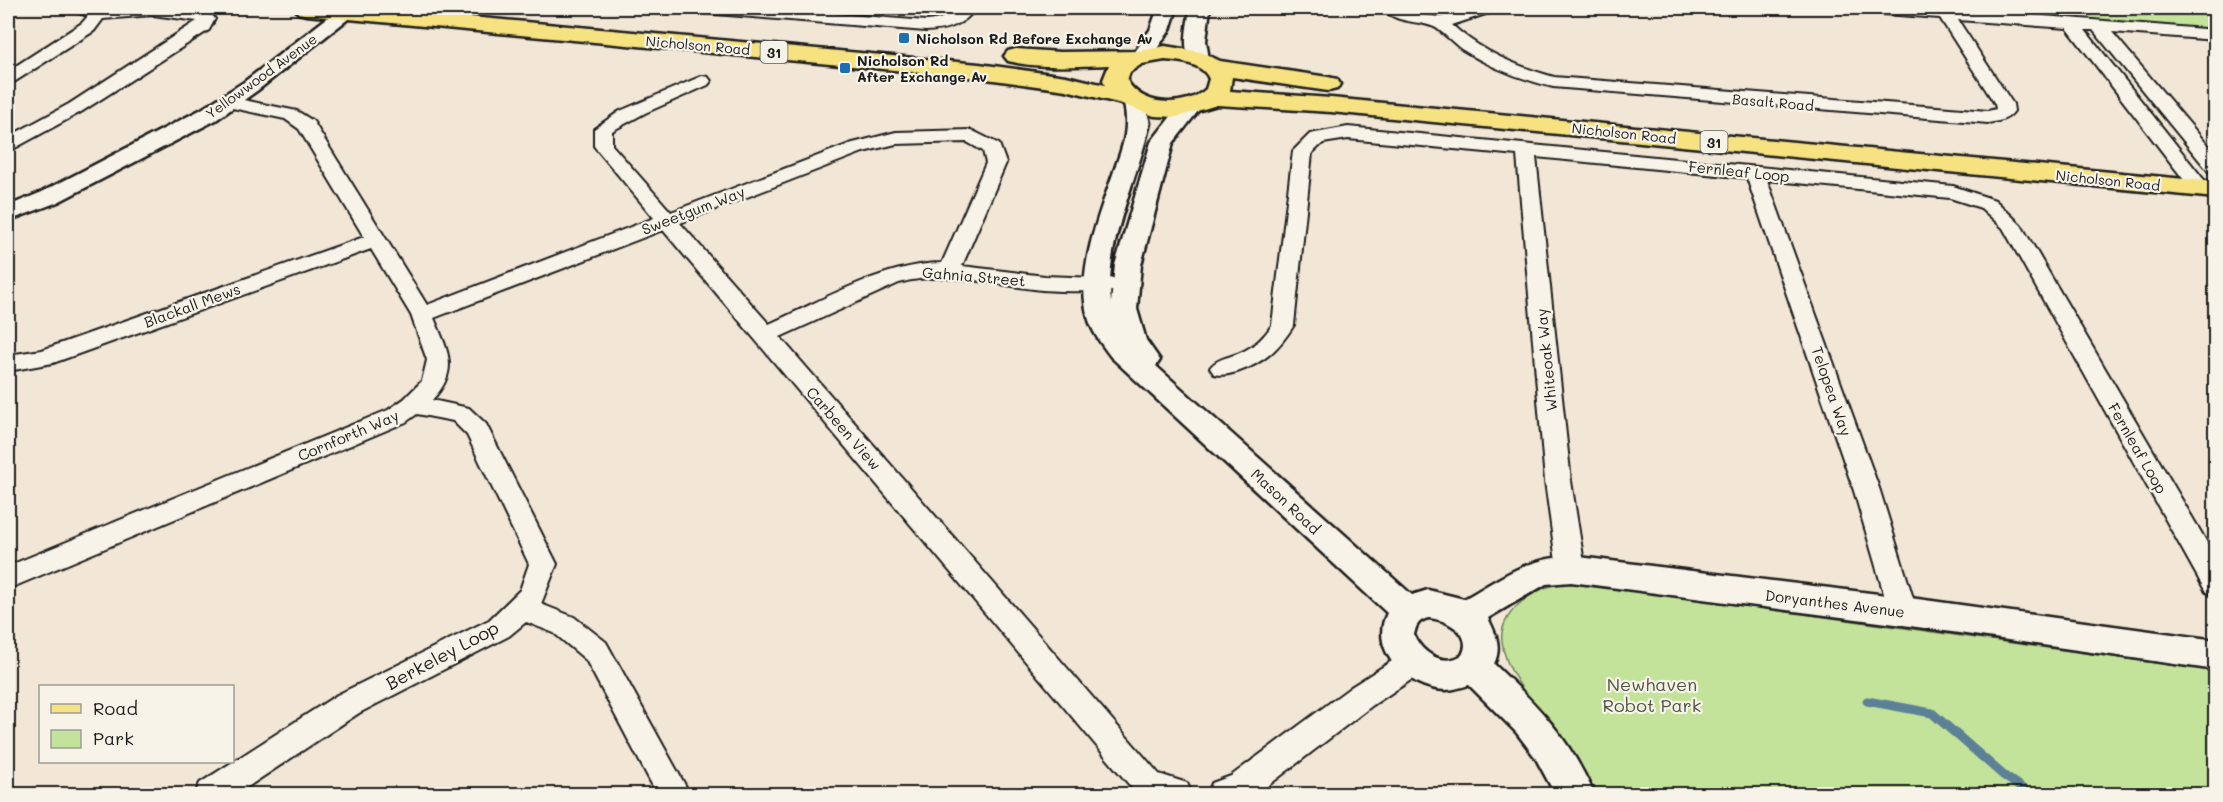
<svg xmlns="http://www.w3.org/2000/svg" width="2223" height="802" font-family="Mali,sans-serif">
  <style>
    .green { fill: #c3e29a; stroke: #707f5b; stroke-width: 1.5 }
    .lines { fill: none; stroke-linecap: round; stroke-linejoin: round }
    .stream { stroke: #5c8196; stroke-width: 9 }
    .minor-casing { stroke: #1c1c1c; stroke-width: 4 }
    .tertiary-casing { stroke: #1c1c1c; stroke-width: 5 }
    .primary-casing { stroke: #1c1c1c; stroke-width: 5 }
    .minor { fill: #f7f3e8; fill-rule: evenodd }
    .tertiary { fill: #f7f3e8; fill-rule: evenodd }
    .primary { fill: #f7e281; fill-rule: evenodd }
    .poi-dot { fill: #1f6fb2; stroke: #f7f3e8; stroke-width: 2 }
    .labels { text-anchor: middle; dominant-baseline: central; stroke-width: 4.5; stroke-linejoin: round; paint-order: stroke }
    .far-poi-label { font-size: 14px; font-weight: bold; fill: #1c1c1c; stroke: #f7f3e8; text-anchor: start }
    .far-street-label { font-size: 14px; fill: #1c1c1c; stroke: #f7f3e8 }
    .shield { fill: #f7f3e8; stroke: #5e5c59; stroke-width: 1.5 }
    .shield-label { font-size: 14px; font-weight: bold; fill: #1c1c1c }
    .street-label { font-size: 15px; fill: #1c1c1c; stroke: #f7f3e8 }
    .near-street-label { font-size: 18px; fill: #1c1c1c; stroke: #f7f3e8 }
    .near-park-label { font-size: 18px; fill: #4e5742; stroke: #f7f3e8 }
  </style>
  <rect width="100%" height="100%" fill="#f2e7d6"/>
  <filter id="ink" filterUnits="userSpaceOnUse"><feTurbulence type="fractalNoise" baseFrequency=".0167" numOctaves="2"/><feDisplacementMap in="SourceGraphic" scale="12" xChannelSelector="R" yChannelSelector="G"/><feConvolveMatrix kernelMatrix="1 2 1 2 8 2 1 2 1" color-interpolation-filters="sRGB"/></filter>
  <g filter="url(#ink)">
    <!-- green -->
    <path class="green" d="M 1920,8 L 2215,8 L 2215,31 L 1922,8 Z
      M 1573,582 L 2215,671 L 2215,794 L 1614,794 L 1594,790 C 1585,774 1575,757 1564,743 C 1543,714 1505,677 1502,641 C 1500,627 1509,613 1519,604 C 1535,590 1552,583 1573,582 Z"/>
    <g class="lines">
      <!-- stream -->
      <path class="stream" d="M 1867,701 L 1932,713 L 2003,775 L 2030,794"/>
      <!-- minor casing -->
      <g class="minor-casing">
        <path id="minor" d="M 71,8 L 181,8 L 213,16 L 215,19 L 209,30 L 81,112 L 15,148 L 8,150 L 8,137 L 69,104 L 197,21 L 153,15 L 103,19 L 94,31 L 14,82 L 8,83 L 8,71 L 82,23 L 88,16 L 73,11 Z
          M 695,8 L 757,8 L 926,21 C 950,20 955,6 976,8 C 964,25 947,30 926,31 L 703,13 Z
          M 1383,8 L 1403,8 L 1422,15 L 1440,17 L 1476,8 L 1497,8 L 1495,11 L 1452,25 C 1480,51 1518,67 1554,77 L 1988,111 L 1996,109 L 1995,104 L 1940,18 L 1870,13 L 1864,11 L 1862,8 L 1945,8 L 2216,30 L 2216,40 L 2112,32 L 2216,155 L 2216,174 L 2209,172 L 2093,30 L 2085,30 L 2208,185 L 2211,189 L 2208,193 L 2194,193 L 2067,28 L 1958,20 L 2013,104 L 2014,111 C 2008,120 1999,121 1988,123 L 1553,87 C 1521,79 1491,68 1463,50 C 1455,45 1440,29 1434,27 C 1418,20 1395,24 1383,8 Z
          M 702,76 L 708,77 L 711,81 L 708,85 L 645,113 L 612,131 L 612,145 L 671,212 L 849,144 L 896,132 L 971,130 L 999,144 L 1006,163 L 962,266 L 1045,276 L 1125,279 L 1128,284 L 1125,289 L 1117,291 C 1092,291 1067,292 1042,290 C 995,285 946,270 899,283 L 780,337 L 1159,774 L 1187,783 L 1192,794 L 1137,794 L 663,230 L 434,318 C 448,352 460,370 432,400 L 469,408 L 486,424 L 557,564 L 541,604 L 574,617 L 606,642 L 690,794 L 657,794 L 586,660 L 554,633 L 526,622 L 509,636 L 359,713 L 237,794 L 195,794 L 200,783 L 337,695 L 489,620 L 520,590 L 529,564 L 467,435 L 453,421 L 417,414 L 406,422 L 8,589 L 8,566 L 388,410 L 404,399 L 422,381 L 427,360 L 411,315 L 371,249 L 53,363 L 8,371 L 8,355 L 42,350 L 364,237 L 299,129 L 285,119 L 223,106 L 220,102 L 223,98 L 229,97 L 297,111 L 313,121 L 427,305 L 654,218 L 594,146 L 594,129 L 620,111 ZM 967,142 L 983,151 L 986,163 L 942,263 C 882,264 822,301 769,324 L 680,223 L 863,152 L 896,144 Z
          M 1348,127 L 1953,186 L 1995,200 L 2021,225 L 2216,558 L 2216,595 L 2206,592 L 2003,228 L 1981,208 L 1950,198 L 1767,180 L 1880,491 L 1917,611 L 1913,619 L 1903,623 L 1893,619 L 1889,611 L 1854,491 L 1747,178 L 1536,157 L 1571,481 L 1585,569 L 1581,577 L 1571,580 L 1561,577 L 1557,569 L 1545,481 L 1517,155 L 1348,139 L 1323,143 L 1312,153 L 1294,325 C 1279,349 1264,363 1237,372 C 1228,374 1223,376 1214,374 L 1210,368 C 1216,358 1233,357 1244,351 C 1256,345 1265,336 1272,325 L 1293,151 L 1310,134 Z
          M 1413,650 L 1423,654 L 1428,663 L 1423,672 L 1373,705 L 1257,794 L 1207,794 L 1212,783 L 1231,776 L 1351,687 L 1403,654 Z"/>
      </g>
      <!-- tertiary casing -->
      <g class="tertiary-casing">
        <path id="tertiary" d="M 340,8 L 362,8 L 258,90 L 216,120 L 58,202 L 8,221 L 8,206 L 42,192 L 200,110 L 244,82 Z
          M 1158,8 L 1177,8 L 1170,30 L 1149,60 L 1135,60 L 1132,56 L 1150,30 Z
          M 1190,8 L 1210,8 L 1206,41 L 1209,59 L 1206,63 L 1192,63 C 1181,48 1188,25 1190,8 Z
          M 1135,97 L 1143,98 L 1150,123 C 1137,182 1104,242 1111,303 L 1115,265 L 1151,142 L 1183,101 L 1191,100 L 1199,101 L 1202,106 L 1173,143 L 1141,265 L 1137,309 L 1146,340 L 1160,360 L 1156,366 L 1412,595 L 1428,590 L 1464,599 C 1503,577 1525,559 1571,556 L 1903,597 L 2216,640 L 2216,670 L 1903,625 L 1571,582 L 1546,584 L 1488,618 C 1496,634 1502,647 1494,664 C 1539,707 1568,736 1594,794 L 1555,794 L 1535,757 L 1516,732 L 1469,685 C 1462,687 1453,690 1446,690 C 1408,689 1368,651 1387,613 L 1111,357 C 1102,345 1092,332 1088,317 C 1075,275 1099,214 1113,174 C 1122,147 1130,132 1124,103 L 1127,98 ZM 1428,618 C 1446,619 1474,633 1462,655 C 1444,667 1422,654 1414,635 C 1416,625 1418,621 1428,618 Z"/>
      </g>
      <!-- primary casing -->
      <g class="primary-casing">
        <path id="primary" d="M 295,8 L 373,8 L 979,64 L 1066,76 L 1105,85 L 1103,80 L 1109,65 C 1076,66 1040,69 1008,61 L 1004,56 L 1008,51 L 1016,49 L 1060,52 L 1140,51 L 1165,46 L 1201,52 L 1220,61 L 1328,77 L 1337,79 L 1340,84 L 1337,89 L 1328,91 L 1232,77 L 1230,91 L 1331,98 L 2216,182 L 2216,198 L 1331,112 L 1217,105 L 1177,117 L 1154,116 L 1122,104 L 1066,90 L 979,78 L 306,15 L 298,13 ZM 1165,60 C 1179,61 1203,63 1209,79 L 1206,89 C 1185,108 1141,107 1127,80 L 1130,72 L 1142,64 Z"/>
      </g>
      <!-- minor -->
      <use href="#minor" class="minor"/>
      <!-- tertiary -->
      <use href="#tertiary" class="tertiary"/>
      <!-- primary -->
      <use href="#primary" class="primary"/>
    </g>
  </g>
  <!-- markers -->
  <g class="poi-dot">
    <rect x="898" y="32" width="12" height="12" rx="3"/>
    <rect x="839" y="62" width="12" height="12" rx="3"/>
  </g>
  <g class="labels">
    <!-- far-poi labels -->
    <g class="far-poi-label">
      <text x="916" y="38">Nicholson Rd Before Exchange Av</text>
      <text x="857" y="60">Nicholson Rd<tspan x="857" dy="16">After Exchange Av</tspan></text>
    </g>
    <!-- far-street labels -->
    <g class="far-street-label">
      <text transform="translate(698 45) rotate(5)">Nicholson Road</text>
      <text transform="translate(261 76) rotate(-36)">Yellowwood Avenue</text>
      <text transform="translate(1773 102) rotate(5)">Basalt Road</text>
      <text transform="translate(1624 133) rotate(6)">Nicholson Road</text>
      <text transform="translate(2108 180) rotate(6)">Nicholson Road</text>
    </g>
    <!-- shield labels -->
    <g class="shield">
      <rect x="760.5" y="41" width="27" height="22" rx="4.5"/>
      <rect x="1700.5" y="131" width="27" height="22" rx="4.5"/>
    </g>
    <g class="shield-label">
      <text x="774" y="52">31</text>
      <text x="1714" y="142">31</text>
    </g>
    <!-- street labels -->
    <g class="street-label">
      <text transform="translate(1739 171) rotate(6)">Fernleaf Loop</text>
      <text transform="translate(693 210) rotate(-21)">Sweetgum Way</text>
      <text transform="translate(974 276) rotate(5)">Gahnia Street</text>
      <text transform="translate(192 305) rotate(-20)">Blackall Mews</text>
      <text transform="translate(1546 360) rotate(-96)">Whiteoak Way</text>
      <text transform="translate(1832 391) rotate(71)">Telopea Way</text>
      <text transform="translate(844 428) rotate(49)">Carbeen View</text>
      <text transform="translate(348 435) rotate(-23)">Cornforth Way</text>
      <text transform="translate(2138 448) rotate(60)">Fernleaf Loop</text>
      <text transform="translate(1286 501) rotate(43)">Mason Road</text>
      <text transform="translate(1835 603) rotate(7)">Doryanthes Avenue</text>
    </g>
    <!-- near-street labels -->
    <g class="near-street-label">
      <text transform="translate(442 655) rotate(-28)">Berkeley Loop</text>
    </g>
    <!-- near-park labels -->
    <g class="near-park-label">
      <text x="1652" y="684">Newhaven<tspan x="1652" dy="21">Robot Park</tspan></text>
    </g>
  </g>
  <!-- margin -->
  <rect width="2223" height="802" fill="none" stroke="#f7f3e8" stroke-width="30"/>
  <rect x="15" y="15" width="2193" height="772" fill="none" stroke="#1c1c1c" stroke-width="2" filter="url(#ink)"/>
  <!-- legend -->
  <rect x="39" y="685" width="195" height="78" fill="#f7f3e8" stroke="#9f9d96" stroke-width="1.5"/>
  <rect x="51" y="704" width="30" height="9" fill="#f7e281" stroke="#9f9d96" stroke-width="1.5"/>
  <text x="93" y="715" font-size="18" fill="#1c1c1c">Road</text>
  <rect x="51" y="730" width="30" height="18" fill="#c3e29a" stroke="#9f9d96" stroke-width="1.5"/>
  <text x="93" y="745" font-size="18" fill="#1c1c1c">Park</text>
</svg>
